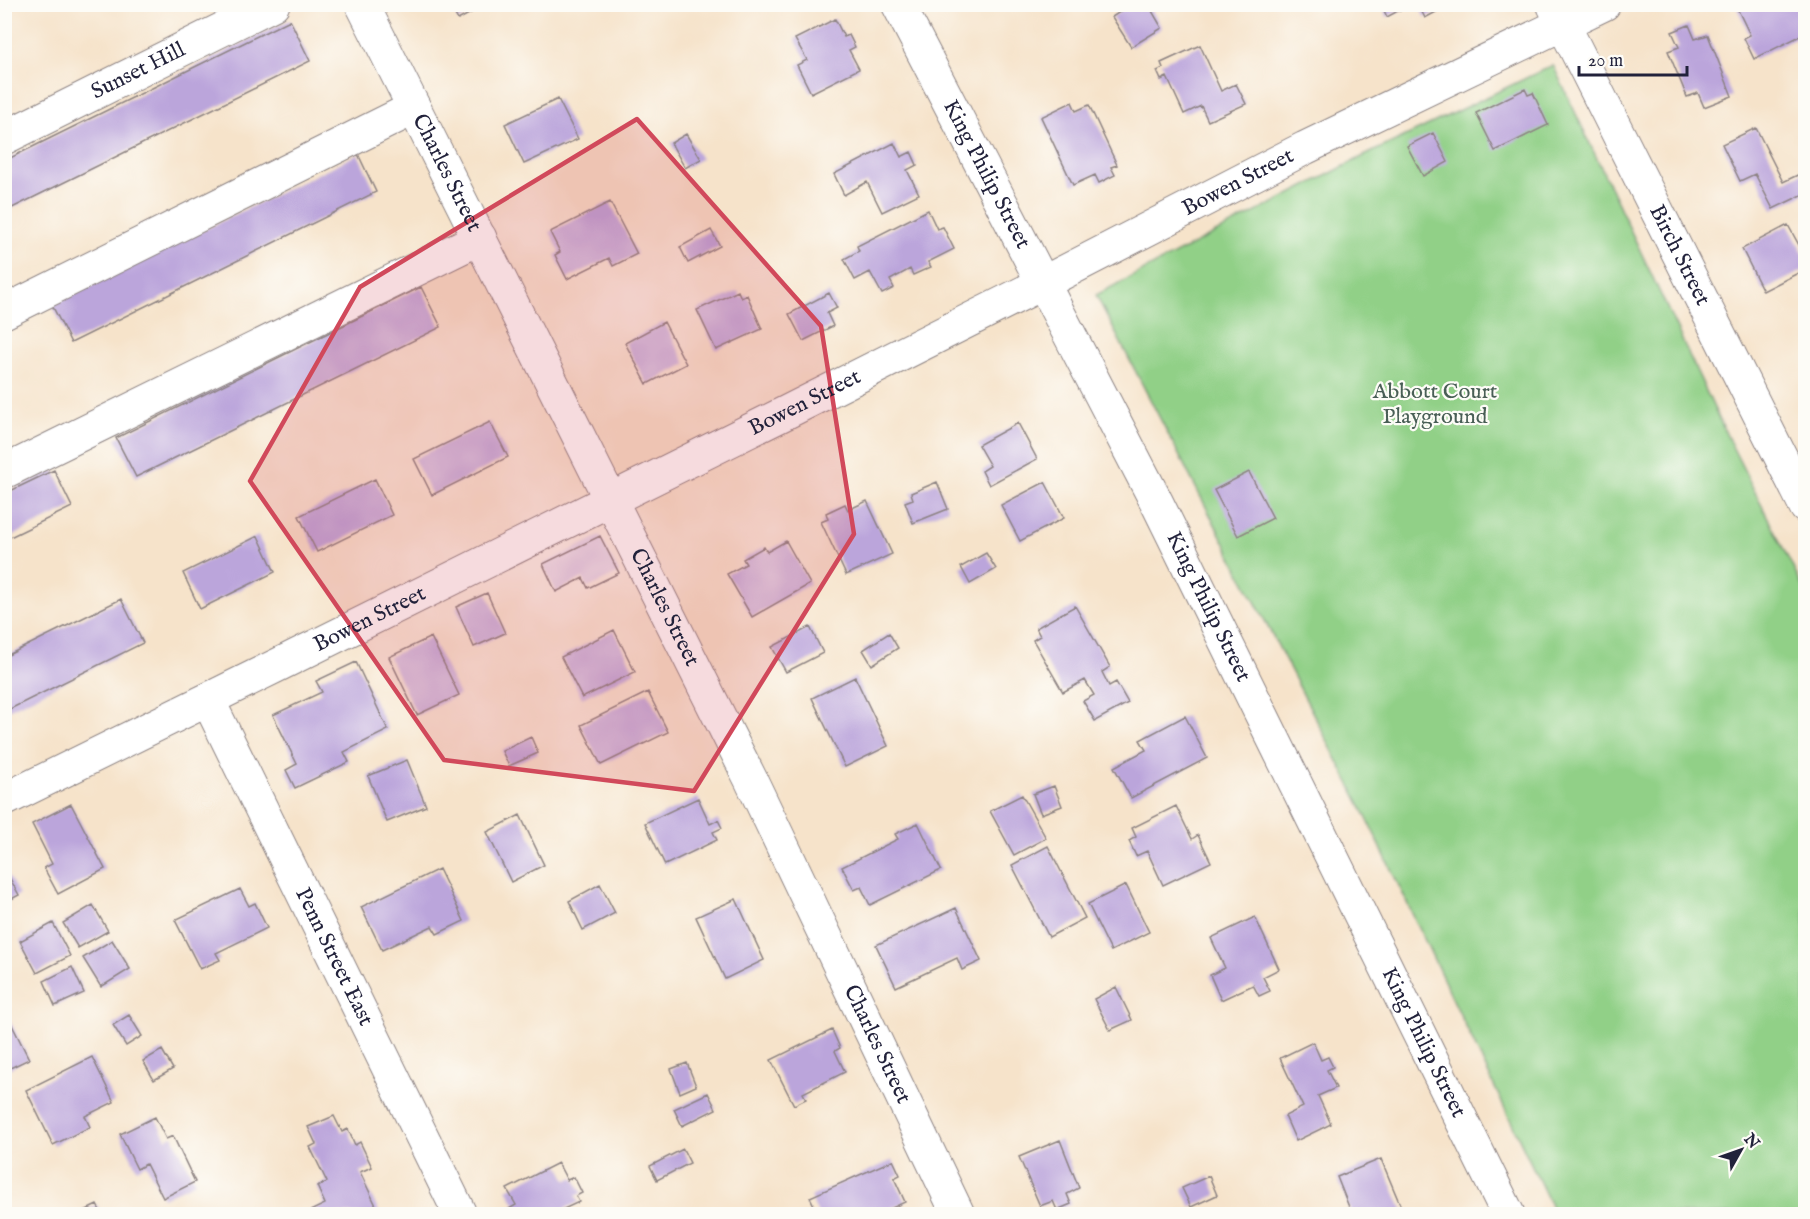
<svg xmlns="http://www.w3.org/2000/svg" width="1810" height="1219" font-family="'IM FELL English',serif">
  <style>
    .green { fill: #91d087; stroke: #5a7961; stroke-width: 1.5 }
    .building { fill: #bba5db }
    .lines { fill: none; stroke-linecap: round; stroke-linejoin: round }
    .street-casing { stroke: #8c8282; stroke-width: 35 }
    .street { stroke: #fff; stroke-width: 33 }
    .marked { fill: #d1495b; fill-opacity: 0.2; stroke: #d1495b; stroke-width: 4.5; stroke-linejoin: round }
    .labels { text-anchor: middle; dominant-baseline: central; stroke-width: 4.5; stroke-linejoin: round; paint-order: stroke }
    .street-label { font-size: 22px; fill: #22223b; stroke: #fdfcf7 }
    .park-label { font-size: 22px; fill: #495f56; stroke: #fdfcf7 }
  </style>
  <rect width="100%" height="100%" fill="#fdfcf7"/>
  <filter id="ink" filterUnits="userSpaceOnUse"><feTurbulence type="fractalNoise" baseFrequency=".0167" numOctaves="2"/><feDisplacementMap in="SourceGraphic" scale="12" xChannelSelector="R" yChannelSelector="G"/><feConvolveMatrix kernelMatrix="1 2 1 2 8 2 1 2 1" color-interpolation-filters="sRGB"/></filter>
  <filter id="wash" filterUnits="userSpaceOnUse"><feTurbulence type="fractalNoise" baseFrequency=".008" numOctaves="4" result="noise"/><feDisplacementMap in="SourceGraphic" scale="24" xChannelSelector="R" yChannelSelector="G"/><feGaussianBlur stdDeviation="1.35" result="paint"/><feColorMatrix in="noise" values="0 0 0 0 0 0 0 0 0 0 0 0 0 0 0 0 0 1.4 0 .05"/><feComposite in="paint" operator="in"/></filter>
  <g filter="url(#wash)">
    <rect width="100%" height="100%" fill="#f6e3ca"/>
    <!-- green -->
    <path class="green" d="M 1553,65 L 1730,442 L 1805,592 L 1805,1214 L 1555,1214 L 1360,804 L 1096,295 L 1362,157 Z"/>
    <g id="blocks">
      <!-- building -->
      <path class="building" d="M 449,4 L 487,4 L 458,20 Z
        M 1132,4 L 1148,4 L 1162,28 L 1131,47 L 1112,17 Z
        M 1381,4 L 1411,4 L 1387,17 Z
        M 1418,4 L 1451,4 L 1425,18 Z
        M 1735,4 L 1806,4 L 1806,33 L 1754,59 L 1744,38 L 1750,35 Z
        M 835,19 L 844,37 L 849,35 L 855,47 L 849,50 L 859,69 L 811,93 L 797,65 L 807,60 L 795,39 Z
        M 290,20 L 310,61 L 4,212 L 4,161 Z
        M 1689,25 L 1695,39 L 1708,35 L 1732,96 L 1704,107 L 1698,93 L 1687,97 L 1668,51 L 1679,47 L 1672,32 Z
        M 1200,45 L 1221,91 L 1236,84 L 1246,104 L 1208,121 L 1201,106 L 1184,114 L 1167,77 L 1161,80 L 1157,71 L 1163,68 L 1161,63 Z
        M 1525,89 L 1528,95 L 1533,93 L 1548,125 L 1495,151 L 1476,113 Z
        M 558,99 L 578,139 L 524,164 L 505,124 Z
        M 1072,102 L 1076,111 L 1089,105 L 1117,165 L 1111,167 L 1115,175 L 1099,183 L 1095,175 L 1073,185 L 1041,117 Z
        M 1756,128 L 1783,182 L 1806,171 L 1806,193 L 1773,209 L 1755,174 L 1740,181 L 1722,144 Z
        M 1433,133 L 1448,162 L 1423,176 L 1407,146 Z
        M 686,134 L 701,159 L 685,168 L 671,143 Z
        M 894,143 L 901,157 L 911,152 L 917,165 L 907,170 L 919,194 L 882,212 L 867,182 L 844,195 L 834,174 Z
        M 358,154 L 376,192 L 71,343 L 52,305 Z
        M 610,202 L 637,254 L 613,266 L 609,258 L 567,279 L 555,255 L 560,252 L 550,232 Z
        M 928,210 L 937,229 L 943,227 L 954,249 L 928,262 L 931,267 L 913,275 L 910,269 L 890,280 L 894,288 L 882,294 L 870,272 L 855,280 L 844,259 L 859,251 L 857,246 Z
        M 1788,225 L 1806,258 L 1806,269 L 1763,291 L 1742,249 Z
        M 711,230 L 720,246 L 688,263 L 680,247 Z
        M 421,287 L 441,327 L 136,477 L 116,438 Z
        M 738,291 L 741,298 L 747,295 L 762,329 L 716,350 L 697,310 Z
        M 829,293 L 837,308 L 827,313 L 833,326 L 803,341 L 789,314 Z
        M 664,322 L 686,364 L 647,384 L 625,343 Z
        M 490,422 L 508,457 L 432,495 L 414,459 Z
        M 1018,423 L 1037,459 L 989,485 L 982,471 L 990,466 L 978,445 Z
        M 54,470 L 72,507 L 4,540 L 4,494 Z
        M 1249,472 L 1273,518 L 1238,536 L 1214,490 Z
        M 375,479 L 392,515 L 317,552 L 299,516 Z
        M 937,482 L 948,509 L 913,523 L 905,502 L 913,499 L 911,493 Z
        M 1045,482 L 1064,518 L 1020,541 L 1001,505 Z
        M 867,501 L 892,554 L 846,575 L 821,522 L 828,519 L 826,513 L 845,504 L 848,510 Z
        M 258,536 L 275,572 L 200,609 L 183,573 Z
        M 600,536 L 619,573 L 588,588 L 583,578 L 556,592 L 543,564 Z
        M 786,541 L 810,584 L 752,617 L 727,574 L 746,564 L 743,559 L 764,547 L 767,552 Z
        M 986,553 L 996,569 L 970,584 L 961,567 Z
        M 487,593 L 505,633 L 474,647 L 456,607 Z
        M 121,599 L 143,643 L 4,712 L 4,657 Z
        M 1075,606 L 1110,667 L 1102,672 L 1109,686 L 1116,682 L 1128,703 L 1095,721 L 1083,701 L 1094,695 L 1085,680 L 1063,692 L 1033,640 L 1040,636 L 1036,628 Z
        M 810,627 L 823,653 L 786,672 L 772,647 Z
        M 614,630 L 635,672 L 582,698 L 561,657 Z
        M 889,633 L 898,648 L 872,665 L 863,650 Z
        M 431,637 L 459,695 L 417,715 L 389,657 Z
        M 356,662 L 388,730 L 344,752 L 349,762 L 295,788 L 286,770 L 297,764 L 273,715 L 322,692 L 316,681 Z
        M 855,677 L 888,746 L 845,767 L 812,698 Z
        M 648,692 L 668,732 L 601,765 L 581,725 Z
        M 1185,716 L 1207,758 L 1131,798 L 1114,767 L 1146,750 L 1140,740 Z
        M 531,737 L 538,753 L 509,766 L 502,751 Z
        M 407,760 L 426,806 L 387,822 L 368,776 Z
        M 1054,786 L 1062,806 L 1041,814 L 1033,794 Z
        M 1022,795 L 1046,838 L 1014,855 L 990,811 Z
        M 698,798 L 710,824 L 718,820 L 722,828 L 713,832 L 717,840 L 665,865 L 645,823 Z
        M 71,804 L 105,869 L 58,894 L 44,868 L 52,864 L 32,824 Z
        M 1176,806 L 1192,839 L 1198,835 L 1211,862 L 1163,885 L 1147,851 L 1136,856 L 1129,841 L 1136,837 L 1132,828 Z
        M 520,815 L 544,865 L 511,882 L 487,832 Z
        M 918,823 L 941,870 L 870,905 L 861,887 L 854,890 L 842,867 L 898,839 L 895,834 Z
        M 1048,846 L 1085,918 L 1049,937 L 1012,865 Z
        M 439,869 L 464,921 L 437,934 L 432,926 L 382,950 L 361,907 Z
        M 8,875 L 19,895 L 4,903 L 4,877 Z
        M 600,884 L 615,913 L 583,930 L 569,901 Z
        M 1126,885 L 1149,932 L 1111,951 L 1088,904 Z
        M 240,889 L 249,906 L 255,903 L 267,928 L 216,953 L 220,960 L 200,969 L 175,920 Z
        M 736,899 L 764,960 L 725,979 L 696,917 Z
        M 93,905 L 108,931 L 78,948 L 63,923 Z
        M 956,908 L 981,961 L 962,970 L 957,958 L 896,987 L 876,945 Z
        M 1255,917 L 1279,969 L 1263,977 L 1270,991 L 1259,996 L 1253,985 L 1221,1000 L 1210,975 L 1225,968 L 1211,938 Z
        M 53,923 L 70,956 L 37,973 L 20,941 Z
        M 112,940 L 130,969 L 101,987 L 83,958 Z
        M 72,967 L 84,993 L 55,1006 L 44,981 Z
        M 1116,987 L 1132,1020 L 1110,1030 L 1094,999 Z
        M 129,1015 L 142,1036 L 126,1046 L 113,1025 Z
        M 10,1021 L 29,1059 L 4,1071 L 4,1024 Z
        M 832,1030 L 840,1048 L 835,1051 L 845,1072 L 803,1093 L 806,1099 L 794,1105 L 771,1060 Z
        M 1313,1042 L 1321,1060 L 1328,1057 L 1333,1067 L 1327,1070 L 1336,1088 L 1318,1096 L 1331,1124 L 1296,1141 L 1285,1116 L 1303,1107 L 1280,1058 Z
        M 162,1050 L 173,1069 L 154,1080 L 143,1061 Z
        M 92,1057 L 114,1102 L 85,1116 L 90,1127 L 53,1145 L 26,1090 Z
        M 687,1063 L 696,1086 L 680,1093 L 671,1069 Z
        M 708,1093 L 716,1109 L 682,1126 L 674,1109 Z
        M 334,1116 L 342,1132 L 348,1129 L 355,1145 L 360,1142 L 372,1167 L 360,1172 L 380,1214 L 309,1214 L 308,1212 L 325,1204 L 317,1186 L 327,1182 L 310,1147 L 316,1144 L 308,1127 Z
        M 155,1117 L 166,1139 L 173,1136 L 195,1182 L 163,1198 L 146,1164 L 137,1169 L 120,1134 Z
        M 1060,1140 L 1079,1188 L 1067,1194 L 1071,1204 L 1057,1210 L 1053,1201 L 1040,1206 L 1019,1157 Z
        M 683,1149 L 690,1163 L 657,1180 L 650,1166 Z
        M 1381,1159 L 1404,1214 L 1345,1214 L 1351,1212 L 1337,1177 Z
        M 893,1160 L 900,1175 L 894,1178 L 905,1202 L 879,1214 L 818,1214 L 810,1197 Z
        M 558,1163 L 567,1180 L 574,1177 L 582,1193 L 576,1196 L 579,1202 L 553,1214 L 512,1214 L 509,1209 L 516,1205 L 507,1189 Z
        M 1209,1176 L 1217,1195 L 1191,1207 L 1182,1188 Z
        M 97,1205 L 102,1214 L 78,1214 Z"/>
    </g>
  </g>
  <g filter="url(#ink)">
    <use href="#blocks" fill-opacity="0" stroke="#8c8282" stroke-width="1.5"/>
    <g class="lines">
      <!-- street casing -->
      <g class="street-casing">
        <g id="street">
          <path id="s1" d="M 362,4 L 751,780 L 958,1214"/>
          <path id="s2" d="M 898,4 L 1157,503 L 1508,1214"/>
          <path id="s3" d="M 1554,6 L 1806,507"/>
          <path id="s4" d="M 4,138 L 273,4"/>
          <path d="M 4,312 L 414,108"/>
          <path d="M 4,472 L 480,238"/>
          <path id="s5" d="M 208,700 L 460,1214"/>
          <path id="s6" d="M 4,800 L 280,664 L 777,417 L 1043,283 L 1305,148 L 1604,4"/>
        </g>
      </g>
      <!-- street -->
      <use href="#street" class="street"/>
    </g>
  </g>
  <!-- marked area -->
  <path class="marked" d="M 637,119 L 821,326 L 854,534 L 694,791 L 444,760 L 250,481 L 360,287 Z"/>
  <g class="labels">
    <!-- street labels -->
    <g class="street-label">
      <text stroke="none"><textPath href="#s4" startOffset="150">Sunset Hill</textPath></text>
      <text stroke="none"><textPath href="#s1" startOffset="189">Charles Street</textPath></text>
      <text stroke="none"><textPath href="#s2" startOffset="192">King Philip Street</textPath></text>
      <text stroke="none"><textPath href="#s6" startOffset="1380">Bowen Street</textPath></text>
      <text stroke="none"><textPath href="#s3" startOffset="279">Birch Street</textPath></text>
      <text stroke="none"><textPath href="#s6" startOffset="894">Bowen Street</textPath></text>
      <text stroke="none"><textPath href="#s1" startOffset="675">Charles Street</textPath></text>
      <text stroke="none"><textPath href="#s2" startOffset="678">King Philip Street</textPath></text>
      <text stroke="none"><textPath href="#s6" startOffset="408">Bowen Street</textPath></text>
      <text stroke="none"><textPath href="#s5" startOffset="286">Penn Street East</textPath></text>
      <text stroke="none"><textPath href="#s2" startOffset="1164">King Philip Street</textPath></text>
      <text stroke="none"><textPath href="#s1" startOffset="1161">Charles Street</textPath></text>
    </g>
    <!-- park labels -->
    <g class="park-label">
      <text x="1435" y="392">Abbott Court<tspan x="1435" dy="25">Playground</tspan></text>
    </g>
  </g>
  <!-- margin -->
  <rect width="1810" height="1219" fill="none" stroke="#fdfcf7" stroke-width="24"/>
  <!-- north arrow -->
  <g transform="translate(1741 1150) rotate(50)" stroke="#fdfcf7" stroke-width="4.5" paint-order="stroke">
  <path d="M0-4.5L10 22L0 15L-10 22Z" fill="#22223b"/>
  <text y="-9" font-size="16" font-weight="bold" text-anchor="middle" fill="#22223b">N</text>
  </g>
  <!-- scale -->
  <path d="M1579 66v9h108v-9" fill="none" stroke="#22223b" stroke-width="3"/>
  <text x="1588" y="66" font-size="18" fill="#22223b" stroke="#fdfcf7" stroke-width="4.5" paint-order="stroke">20 m</text>
</svg>
